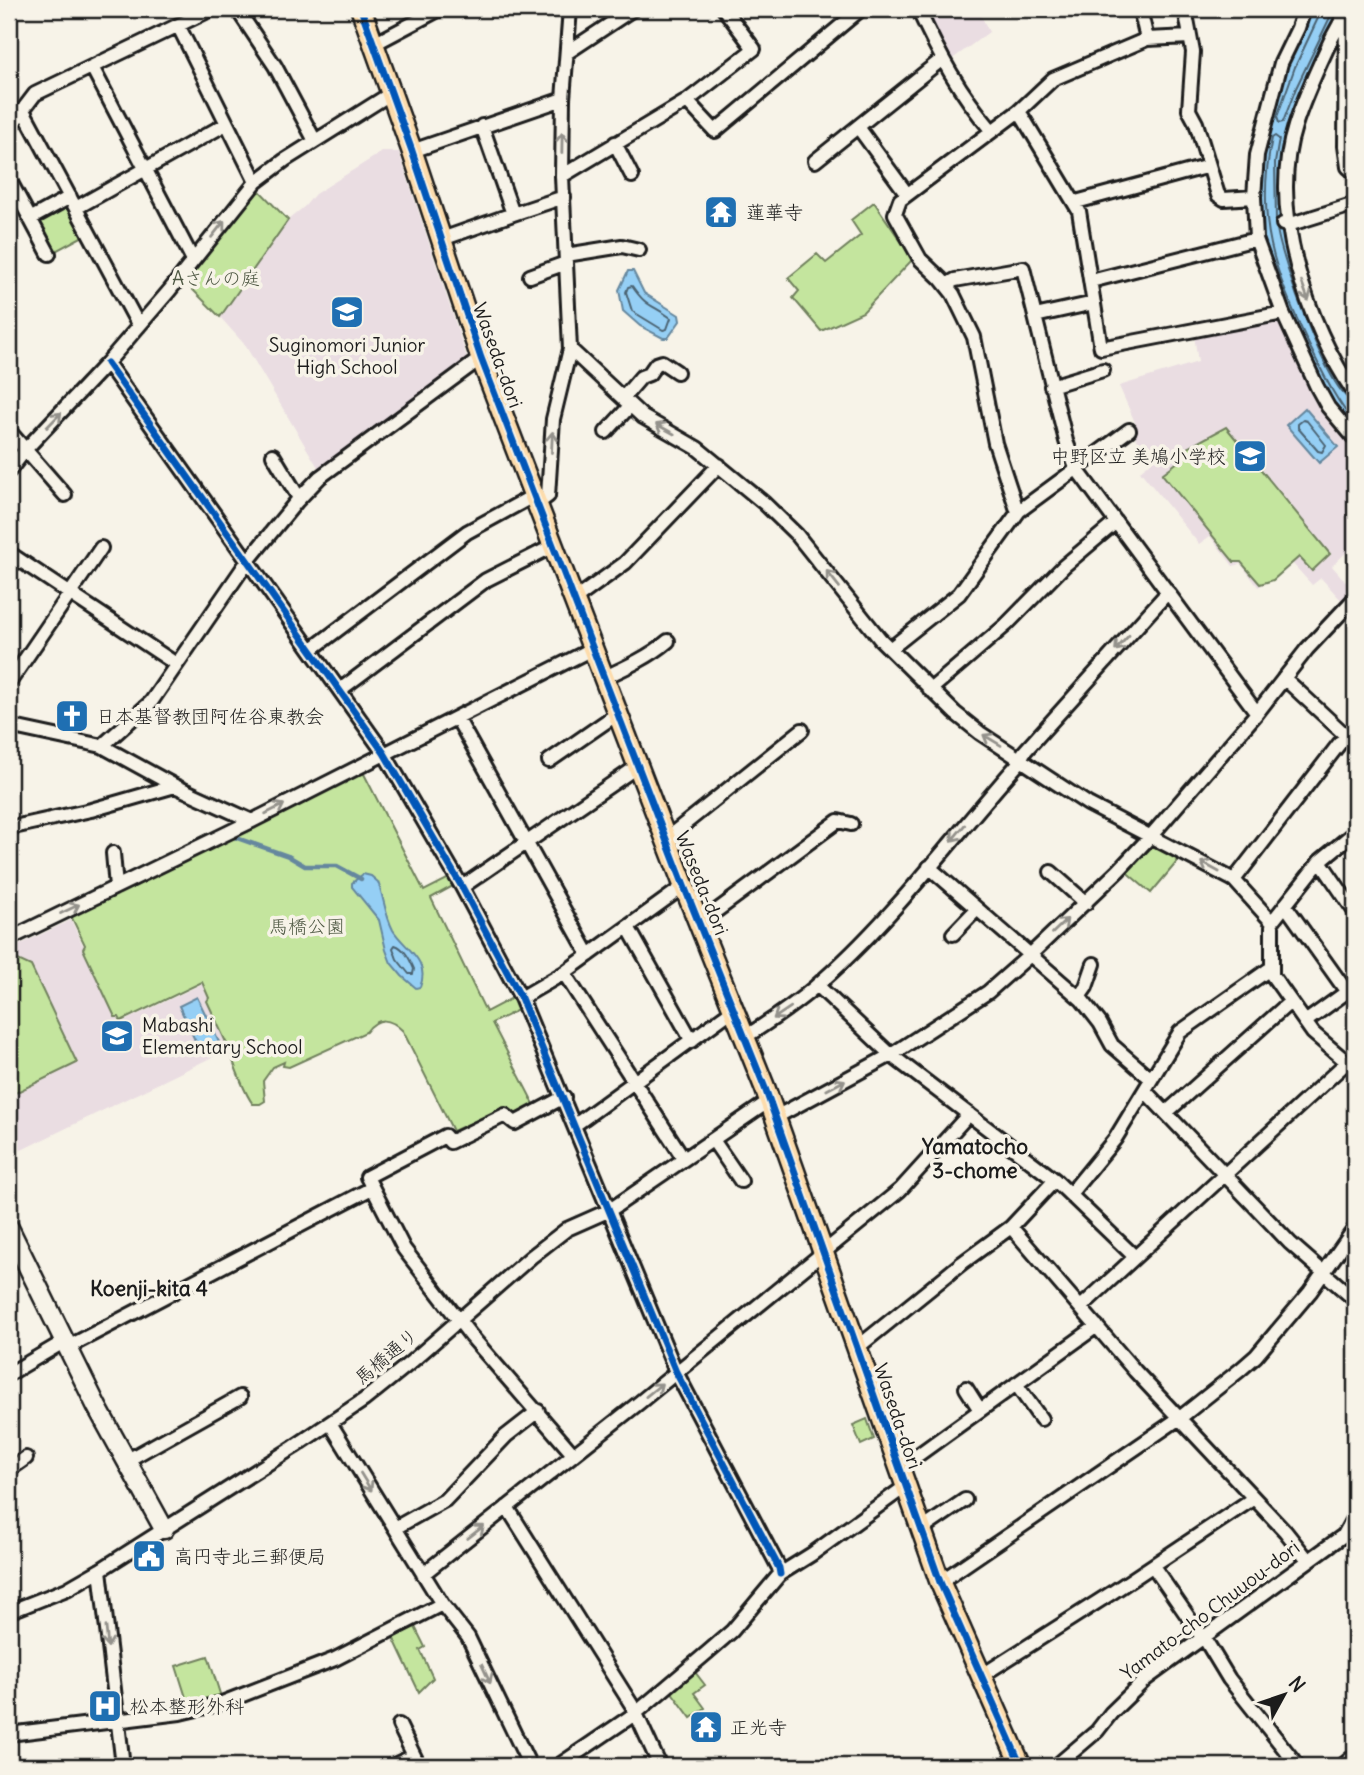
<svg xmlns="http://www.w3.org/2000/svg" width="1364" height="1775" font-family="Delius,'Klee One',sans-serif">
  <style>
    .built { fill: #eadde2 }
    .green { fill: #c4e59e; stroke: #70805d; stroke-width: 2 }
    .water { fill: #95cff5; stroke: #65879e; stroke-width: 2 }
    .lines { fill: none; stroke-linecap: round; stroke-linejoin: round }
    .shore { stroke: #4c6473; stroke-width: 2 }
    .stream { stroke: #65879e; stroke-width: 4.5 }
    .street-casing { stroke: #1c1c1c; stroke-width: 18 }
    .secondary-casing { stroke: #1c1c1c; stroke-width: 23 }
    .primary-casing { stroke: #1c1c1c; stroke-width: 24 }
    .street { stroke: #f7f3e8; stroke-width: 12 }
    .secondary { stroke: #f7f3e8; stroke-width: 18 }
    .primary { stroke: #fddcac; stroke-width: 19 }
    .cycleway-casing { stroke: #f7f3e8; stroke-width: 11 }
    .cycleway { stroke: #0057b8; stroke-width: 7 }
    .oneway { stroke: #94928c }
    .labels { text-anchor: middle; dominant-baseline: central; stroke-width: 7; stroke-linejoin: round; paint-order: stroke }
    .poi-label { font-size: 19px; fill: #1c1c1c; stroke: #f7f3e8; text-anchor: start }
    .park-label { font-size: 19px; fill: #4e5843; stroke: #f7f3e8 }
    .street-label { font-size: 19px; fill: #1c1c1c; stroke: #f7f3e8 }
    .neighbourhood-label { font-size: 21px; font-weight: bold; fill: #1c1c1c; stroke: #f7f3e8 }
  </style>
  <rect width="100%" height="100%" fill="#f7f3e8"/>
  <filter id="ink" filterUnits="userSpaceOnUse"><feTurbulence type="fractalNoise" baseFrequency=".0143" numOctaves="2"/><feDisplacementMap in="SourceGraphic" scale="14" xChannelSelector="R" yChannelSelector="G"/><feConvolveMatrix kernelMatrix="1 2 1 2 8 2 1 2 1" color-interpolation-filters="sRGB"/></filter>
  <g filter="url(#ink)">
    <!-- built -->
    <path class="built" d="M 925,9 L 978,9 L 989,32 L 951,60 Z
      M 382,152 L 399,152 L 468,361 L 319,469 L 245,345 L 220,317 L 288,220 L 305,206 L 315,194 Z
      M 1276,317 L 1311,391 L 1329,418 L 1355,448 L 1355,544 L 1332,566 L 1353,590 L 1342,601 L 1321,578 L 1312,585 L 1293,564 L 1273,580 L 1258,587 L 1241,564 L 1233,566 L 1210,536 L 1199,544 L 1140,471 L 1150,463 L 1135,436 L 1137,427 L 1119,386 L 1198,362 L 1194,335 Z
      M 71,920 L 120,1023 L 202,984 L 231,1048 L 9,1156 L 9,950 Z"/>
    <!-- green -->
    <path class="green" d="M 256,187 L 288,220 L 220,317 L 183,280 Z
      M 68,202 L 85,235 L 52,253 L 34,220 Z
      M 874,202 L 913,259 L 863,312 L 821,331 L 793,298 L 799,291 L 788,278 L 817,254 L 826,263 L 861,235 L 851,220 Z
      M 1226,427 L 1330,554 L 1312,571 L 1299,557 L 1273,580 L 1260,584 L 1241,562 L 1234,562 L 1162,474 L 1183,458 L 1180,452 Z
      M 363,772 L 424,891 L 449,878 L 453,886 L 431,898 L 486,1012 L 514,997 L 520,1009 L 492,1023 L 535,1106 L 518,1115 L 504,1108 L 453,1131 L 403,1031 C 390,1018 378,1016 366,1032 L 289,1067 L 283,1066 L 284,1062 L 273,1067 L 263,1081 L 265,1101 L 260,1104 L 253,1104 C 246,1096 233,1063 231,1053 L 207,1001 L 209,998 L 202,982 L 121,1021 L 119,1017 L 115,1017 L 83,949 L 85,945 L 71,916 Z
      M 1154,843 L 1182,856 L 1151,893 L 1124,870 L 1149,844 Z
      M 10,954 L 13,960 L 16,959 L 31,966 L 77,1063 L 9,1096 Z
      M 867,1419 L 874,1439 L 861,1445 L 853,1425 Z
      M 415,1627 L 425,1647 L 420,1650 L 433,1678 L 419,1692 L 393,1637 Z
      M 208,1656 L 221,1697 L 189,1707 L 176,1666 Z
      M 695,1672 L 705,1685 L 694,1693 L 705,1708 L 691,1718 L 671,1691 Z"/>
    <!-- water -->
    <path class="water" d="M 1314,9 L 1341,9 C 1324,48 1303,87 1289,127 C 1278,157 1280,220 1288,251 L 1355,400 L 1355,434 L 1330,403 L 1271,273 L 1260,230 L 1257,185 L 1271,115 L 1288,65 Z
      M 628,271 L 633,271 L 644,293 L 679,315 L 680,321 L 668,338 L 663,338 L 640,326 L 623,311 L 619,290 Z
      M 1305,408 L 1338,447 L 1319,463 L 1286,425 Z
      M 363,874 L 371,876 L 378,882 C 384,898 385,915 393,930 C 404,948 431,960 420,987 L 416,988 L 402,976 L 391,963 L 386,950 L 379,920 L 352,887 L 352,883 Z
      M 197,997 L 219,1042 L 200,1051 L 179,1006 Z"/>
    <g class="lines">
      <!-- shore -->
      <path class="shore" d="M 1320,9 L 1319,16 L 1295,67 L 1277,117 L 1279,123 L 1283,122 L 1296,88 L 1334,9
        M 1276,221 L 1275,163 L 1279,139 L 1275,136 L 1272,138 C 1255,220 1274,271 1309,345 C 1323,373 1335,400 1355,423
        M 1277,228 C 1280,256 1330,399 1355,402
        M 632,286 C 647,308 652,304 671,318 L 667,329 L 663,330 L 632,311 L 626,292 L 628,287 Z
        M 1303,420 L 1307,421 L 1326,445 L 1322,452 L 1318,451 L 1298,428 L 1298,424 Z
        M 395,945 C 405,948 410,960 414,969 L 413,974 L 409,974 L 397,959 L 393,948 Z"/>
      <!-- stream -->
      <path class="stream" d="M 234,837 L 288,856 L 305,866 L 337,866 L 361,879"/>
      <!-- street casing -->
      <g class="street-casing">
        <path id="street" d="M 237,9 L 275,66 L 315,141
          M 918,9 C 939,55 959,92 992,131
          M 1140,9 L 1147,39
          M 1185,9 L 1193,52 L 1189,110 L 1196,123 L 1218,195 L 1224,199 L 1254,197
          M 1304,9 L 1298,28 L 1281,63 L 1257,155 L 1254,197 L 1256,239 L 1283,313 L 1317,387 L 1328,407 L 1355,439
          M 1346,9 C 1343,20 1335,31 1330,42 C 1317,70 1304,97 1295,126 C 1268,210 1307,324 1355,394
          M 1346,13 L 1345,146 L 1348,167 L 1355,173
          M 178,25 L 256,182
          M 374,44 L 440,9
          M 568,52 L 633,9
          M 92,67 L 193,260
          M 687,101 L 754,49 L 724,9
          M 23,110 L 139,326
          M 1019,111 L 1079,211 L 1101,348 L 1283,313
          M 482,126 L 513,214 L 564,197
          M 858,127 L 907,194
          M 9,128 L 35,94 L 212,9
          M 615,143 L 632,176
          M 412,151 L 563,99
          M 815,161 L 941,60
          M 562,176 L 687,101 L 715,131 L 861,9
          M 9,179 L 49,254
          M 1076,202 L 1209,166
          M 76,208 L 226,124
          M 30,219 L 70,197
          M 1283,224 L 1288,225 L 1355,204
          M 442,239 L 513,214
          M 566,255 L 622,246 L 639,250
          M 530,276 L 566,263
          M 1091,281 L 1256,239
          M 946,285 L 955,280 L 1023,268 L 1066,441 L 1076,468 L 1257,713
          M 1035,316 L 1094,303
          M 570,349 L 643,417 L 697,448 L 764,503 L 797,535 L 880,639 L 955,713 L 980,733 L 1088,804 L 1234,880 L 1272,922 L 1272,975 L 1313,1033 L 1355,1069
          M 107,363 L 384,753 L 462,887 L 521,998 L 676,1372 L 779,1568 L 780,1574
          M 1051,386 L 1103,370
          M 623,398 L 641,377 L 649,374 L 656,364 L 662,362 L 677,372
          M 9,431 L 65,495
          M 606,432 L 630,406
          M 273,455 L 299,498
          M 9,471 L 26,449 L 107,363 L 169,291 L 256,182 L 285,160 L 390,94
          M 537,504 L 548,496 L 553,419 L 570,349 L 562,176 L 563,99 L 570,9
          M 1019,511 L 1016,507 L 995,443 L 974,337 L 953,294 L 941,279 L 920,259 L 895,214 L 900,200 L 1019,111 L 1053,79 L 1147,39 L 1190,37
          M 9,553 L 176,664
          M 574,600 L 625,563 L 719,465
          M 312,649 L 467,532 L 533,496
          M 890,649 L 959,594 L 1019,511 L 1129,430
          M 603,678 C 625,668 651,656 668,641
          M 1284,678 L 1355,744
          M 9,683 L 101,548
          M 340,690 L 486,580 L 553,546
          M 930,690 L 1006,625 L 1064,566 L 1116,522
          M 457,718 L 589,955
          M 9,726 L 102,746 L 175,786 L 252,821
          M 102,746 L 151,702 L 247,562 L 297,501 L 320,477 L 481,358
          M 549,761 L 617,714
          M 9,828 L 91,810 L 175,786
          M 667,838 L 802,730
          M 113,853 L 116,887
          M 1320,861 L 1355,912
          M 929,867 L 1082,1000 L 1100,1023 L 1112,1045 L 1150,1078
          M 1051,872 L 1086,903
          M 1234,880 L 1346,735
          M 462,887 L 638,766
          M 1285,905 L 1347,992
          M 1272,922 L 1320,861 L 1355,832
          M 700,923 L 838,821 L 851,824
          M 628,927 L 692,1041
          M 953,934 L 977,909
          M 9,939 L 252,821 L 592,649
          M 564,973 L 684,1159
          M 817,985 L 891,1055 L 1055,1180 L 1135,1257
          M 1079,997 L 1086,987 L 1094,964
          M 521,998 L 564,973 L 684,886
          M 1305,1022 L 1355,986
          M 745,1037 C 769,1022 793,1006 815,987 C 890,923 952,838 1018,764 L 1024,752 L 1168,592
          M 1145,1091 L 1290,1243 L 1355,1300
          M 564,1097 L 515,1123 L 505,1115 L 450,1142 L 445,1136 L 367,1177 L 404,1249 L 471,1336 L 573,1454
          M 1167,1112 L 1290,1002
          M 776,1117 L 891,1055 L 988,992 L 1030,955 L 1118,871 L 1150,837 L 1257,713 L 1307,649 L 1355,598
          M 575,1125 L 734,1009
          M 713,1140 L 741,1181
          M 1070,1194 L 1115,1139 L 1180,1032 L 1271,968
          M 1011,1227 L 1135,1371 L 1285,1531 L 1308,1560
          M 1081,1307 L 1346,1063
          M 68,1347 L 372,1188
          M 858,1347 L 962,1263 L 1011,1227 L 1055,1180
          M 9,1374 L 65,1341
          M 1016,1384 L 1041,1419
          M 966,1388 L 980,1410
          M 330,1423 L 442,1604 L 468,1637 L 530,1766
          M 126,1461 L 240,1397
          M 900,1468 L 1097,1326
          M 9,1470 L 26,1458
          M 507,1507 L 633,1707 L 660,1766
          M 395,1528 L 445,1500 L 506,1436 L 538,1411
          M 921,1530 L 965,1500
          M 1153,1566 L 1202,1637
          M 100,1570 L 123,1766
          M 423,1574 L 640,1402 L 900,1190 L 969,1114
          M 940,1582 L 1181,1417 L 1240,1370 L 1256,1356 L 1310,1292 L 1355,1228
          M 9,1612 L 67,1589 L 100,1570 L 294,1447 L 364,1400 L 410,1363 L 531,1257 L 567,1229 L 610,1210 L 769,1101
          M 1203,1636 L 1229,1679 L 1298,1766
          M 981,1676 L 1113,1592 L 1254,1498
          M 399,1725 L 419,1766
          M 9,1734 L 180,1713 L 222,1703 L 335,1659 L 442,1604
          M 392,1766 L 414,1756
          M 558,1766 L 636,1713 L 709,1651 L 732,1631 L 780,1574 L 812,1554 L 906,1486
          M 1056,1766 L 1097,1731 L 1111,1713 L 1146,1679 L 1344,1535 L 1355,1515
          M 1342,1766 L 1355,1755"/>
      </g>
      <!-- secondary casing -->
      <g class="secondary-casing">
        <path id="secondary" d="M 9,1228 L 97,1407 L 164,1529"/>
      </g>
      <!-- primary casing -->
      <g class="primary-casing">
        <path id="primary" d="M 361,9 L 412,151 L 481,358 L 684,886 L 765,1088 L 940,1582 L 1021,1766"/>
      </g>
      <!-- street -->
      <use href="#street" class="street"/>
      <!-- secondary -->
      <use href="#secondary" class="secondary"/>
      <!-- primary -->
      <use href="#primary" class="primary"/>
      <!-- cycleway casing -->
      <g class="cycleway-casing">
        <path id="cycleway" d="M 361,9 L 412,151 L 481,358 L 684,886 L 765,1088 L 940,1582 L 1021,1766
          M 107,363 L 384,753 L 462,887 L 521,998 L 676,1372 L 779,1568 L 780,1574"/>
      </g>
      <!-- cycleway -->
      <use href="#cycleway" class="cycleway"/>
    </g>
    <!-- one-way arrows -->
    <defs><path id="oneway-shaft" d="M-6 0H5M1.5-3L5.5 0L1.5 3" fill="none" stroke-width="1.6" stroke-linecap="round" stroke-linejoin="round" transform="scale(1.75)"/></defs>
    <g class="oneway">
      <use href="#oneway-shaft" transform="translate(562 143) rotate(-89)"/>
      <use href="#oneway-shaft" transform="translate(218 229) rotate(-52)"/>
      <use href="#oneway-shaft" transform="translate(1305 291) rotate(70)"/>
      <use href="#oneway-shaft" transform="translate(54 420) rotate(-46)"/>
      <use href="#oneway-shaft" transform="translate(665 429) rotate(-151)"/>
      <use href="#oneway-shaft" transform="translate(552 442) rotate(-87)"/>
      <use href="#oneway-shaft" transform="translate(833 579) rotate(-128)"/>
      <use href="#oneway-shaft" transform="translate(1122 643) rotate(132)"/>
      <use href="#oneway-shaft" transform="translate(992 740) rotate(-149)"/>
      <use href="#oneway-shaft" transform="translate(275 809) rotate(-27)"/>
      <use href="#oneway-shaft" transform="translate(958 833) rotate(130)"/>
      <use href="#oneway-shaft" transform="translate(1210 867) rotate(-151)"/>
      <use href="#oneway-shaft" transform="translate(70 909) rotate(-26)"/>
      <use href="#oneway-shaft" transform="translate(1060 926) rotate(-44)"/>
      <use href="#oneway-shaft" transform="translate(782 1013) rotate(146)"/>
      <use href="#oneway-shaft" transform="translate(836 1085) rotate(-28)"/>
      <use href="#oneway-shaft" transform="translate(654 1390) rotate(-39)"/>
      <use href="#oneway-shaft" transform="translate(366 1482) rotate(58)"/>
      <use href="#oneway-shaft" transform="translate(476 1532) rotate(-38)"/>
      <use href="#oneway-shaft" transform="translate(107 1637) rotate(84)"/>
      <use href="#oneway-shaft" transform="translate(486 1674) rotate(65)"/>
    </g>
  </g>
  <!-- icons -->
  <defs>
    <g id="temple-square" transform="scale(1.75)"><rect x="-9" y="-9" width="18" height="18" rx="4" fill="#1f6fb2" stroke="#f7f3e8"/><path d="M0-6L5-2H3V0L6.5 2.5H4V6H1.5V3h-3V6H-4V2.5H-6.5L-3 0V-2H-5Z" fill="#fff"/></g>
    <g id="school-square" transform="scale(1.75)"><rect x="-9" y="-9" width="18" height="18" rx="4" fill="#1f6fb2" stroke="#f7f3e8"/><path d="M0-5L7-2L0 1L-7-2ZM-4 1L0 2.5L4 1V4Q0 6-4 4Z" fill="#fff"/></g>
    <g id="church-square" transform="scale(1.75)"><rect x="-9" y="-9" width="18" height="18" rx="4" fill="#1f6fb2" stroke="#f7f3e8"/><path d="M-1.2-6h2.4v3.5h3.3v2.4h-3.3V6h-2.4V-.1h-3.3v-2.4h3.3Z" fill="#fff"/></g>
    <g id="civic-square" transform="scale(1.75)"><rect x="-9" y="-9" width="18" height="18" rx="4" fill="#1f6fb2" stroke="#f7f3e8"/><path d="M-.6-6.5H3V-4.5H.6V-3L4-1V1h2V6H-6V1h2V-1L-.6-3ZM-1.2 2.5V6h2.4V2.5Z" fill="#fff"/></g>
    <g id="hospital-square" transform="scale(1.75)"><rect x="-9" y="-9" width="18" height="18" rx="4" fill="#1f6fb2" stroke="#f7f3e8"/><path d="M-5-5h3v3.5h4V-5h3V5h-3V1.5h-4V5h-3Z" fill="#fff"/></g>
  </defs>
  <g fill-rule="evenodd">
    <use href="#temple-square" x="721" y="212"/>
    <use href="#school-square" x="347" y="312"/>
    <use href="#school-square" x="1250" y="456"/>
    <use href="#church-square" x="72" y="716"/>
    <use href="#school-square" x="117" y="1036"/>
    <use href="#civic-square" x="149" y="1556"/>
    <use href="#hospital-square" x="105" y="1706"/>
    <use href="#temple-square" x="706" y="1727"/>
  </g>
  <g class="labels">
    <!-- poi labels -->
    <g class="poi-label">
      <text x="746" y="212">蓮華寺</text>
      <text x="347" y="345" text-anchor="middle">Suginomori Junior<tspan x="347" dy="22">High School</tspan></text>
      <text x="1226" y="456" text-anchor="end">中野区立 美鳩小学校</text>
      <text x="96" y="716">日本基督教団阿佐谷東教会</text>
      <text x="142" y="1025">Mabashi<tspan x="142" dy="22">Elementary School</tspan></text>
      <text x="174" y="1556">高円寺北三郵便局</text>
      <text x="130" y="1706">松本整形外科</text>
      <text x="730" y="1727">正光寺</text>
    </g>
    <!-- park labels -->
    <g class="park-label">
      <text x="216" y="278">Aさんの庭</text>
      <text x="307" y="926">馬橋公園</text>
    </g>
    <!-- street labels -->
    <g class="street-label">
      <text transform="translate(498 355) rotate(70)">Waseda-dori</text>
      <text transform="translate(702 883) rotate(68)">Waseda-dori</text>
      <text transform="translate(386 1356) rotate(-40)">馬橋通り</text>
      <text transform="translate(898 1416) rotate(71)">Waseda-dori</text>
      <text transform="translate(1210 1610) rotate(-37)">Yamato-cho Chuuou-dori</text>
    </g>
    <!-- neighbourhood labels -->
    <g class="neighbourhood-label">
      <text x="975" y="1146">Yamatocho<tspan x="975" dy="24">3-chome</tspan></text>
      <text x="149" y="1288">Koenji-kita 4</text>
    </g>
  </g>
  <!-- margin -->
  <rect width="1364" height="1775" fill="none" stroke="#f7f3e8" stroke-width="35"/>
  <rect x="18" y="18" width="1329" height="1740" fill="none" stroke="#1c1c1c" stroke-width="2.5" filter="url(#ink)"/>
  <!-- north arrow -->
  <g transform="translate(1284 1695) rotate(50)" stroke="#f7f3e8" stroke-width="5" paint-order="stroke">
  <path d="M0-5L12 26L0 18L-12 26Z" fill="#1c1c1c"/>
  <text y="-10" font-size="19" font-weight="bold" text-anchor="middle" fill="#1c1c1c">N</text>
  </g>
</svg>
